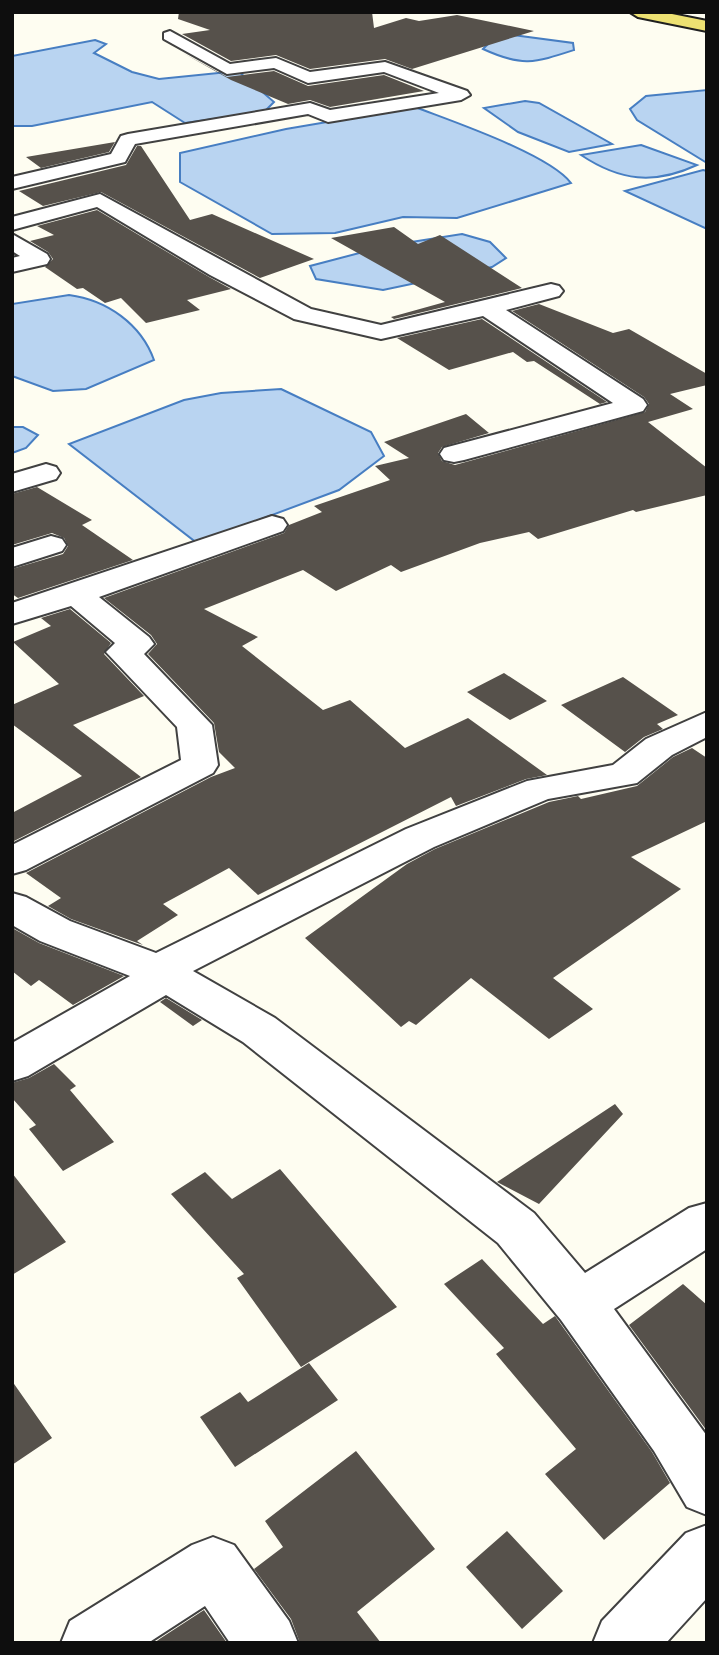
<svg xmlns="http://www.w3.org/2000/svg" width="719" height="1655" font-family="Spectral,serif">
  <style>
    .water { fill: #b9d4f1; stroke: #477ec2; stroke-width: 2 }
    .building { fill: #56514b }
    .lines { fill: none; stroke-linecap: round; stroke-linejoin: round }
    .minor-casing { stroke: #414141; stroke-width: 4 }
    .major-casing { stroke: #1f1f1f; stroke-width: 4 }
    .minor { fill: #fff; fill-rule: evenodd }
    .major { fill: #ede172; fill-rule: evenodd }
  </style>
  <rect width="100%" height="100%" fill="#fefdf1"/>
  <!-- water -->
  <path class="water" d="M 513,35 L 573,43 L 574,50 C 534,63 522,67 483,49 L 494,38 Z
    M 95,40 L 106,44 L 94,53 L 132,72 L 159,79 L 238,71 L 274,102 L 264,112 L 185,123 L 152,102 L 32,126 L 12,126 L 12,56 Z
    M 707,90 L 707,163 L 637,120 L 630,109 L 646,96 Z
    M 525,101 L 539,103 L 612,144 L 569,152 L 518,132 L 484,108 Z
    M 415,107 C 451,121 549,154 571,183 L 457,218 L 403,217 L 335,233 L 272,234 L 180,182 L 180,153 L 286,129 Z
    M 641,145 L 697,165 C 654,185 620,181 581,155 Z
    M 703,170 L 707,171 L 707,229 L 625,191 Z
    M 462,234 L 490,242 L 506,258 L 492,267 L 383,290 L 316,279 L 310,266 L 386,246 Z
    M 69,295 C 107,300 141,324 154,360 L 86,389 L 53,391 L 12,376 L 12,304 Z
    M 281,389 L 371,432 L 384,456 L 339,490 L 197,543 L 69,444 L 184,400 L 221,393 Z
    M 12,427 L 23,427 L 38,435 L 26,448 L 12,453 Z"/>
  <!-- building -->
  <path class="building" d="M 179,12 L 372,12 L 374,28 L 406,18 L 419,21 L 457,15 L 534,31 L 412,69 L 385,59 L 310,69 L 276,55 L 231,61 L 182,34 L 210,30 L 178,19 Z
    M 183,53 L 227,77 L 274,71 L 308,86 L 384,75 L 424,91 L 330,107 L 310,100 L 288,104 L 231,80 Z
    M 115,142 L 109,152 L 41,168 L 26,157 Z
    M 137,146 L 141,146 L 190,220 L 212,214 L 314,259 L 260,278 L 101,192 L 43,206 L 19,191 L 126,165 Z
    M 97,210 L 209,277 L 231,289 L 187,300 L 200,310 L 146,323 L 121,298 L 105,303 L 83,288 L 77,289 L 45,267 L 53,259 L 48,252 L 30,241 L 54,235 L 37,226 Z
    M 394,227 L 418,244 L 440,235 L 522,288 L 394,319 L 391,317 L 445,302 L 331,238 Z
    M 539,304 L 613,333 L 629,329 L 707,374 L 707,385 L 670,394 L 693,409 L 648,422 L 707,468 L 707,495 L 636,512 L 633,510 L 538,539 L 529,532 L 480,543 L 401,572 L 391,565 L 336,591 L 303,570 L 204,609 L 258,637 L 242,646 L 323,710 L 350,700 L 405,748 L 468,718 L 547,775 L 526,779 L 456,806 L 451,797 L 258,895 L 229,868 L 163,904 L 178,915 L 137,941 L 143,945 L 71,919 L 48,906 L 61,898 L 26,873 L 211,777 L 235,768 L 219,752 L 214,723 L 148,654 L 157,644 L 151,635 L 104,598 L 284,533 L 289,525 L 322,512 L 314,506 L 390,480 L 375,466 L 409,458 L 384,442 L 466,414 L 489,433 L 442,447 L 438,453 L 442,461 L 455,465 L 645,412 L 649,404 L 644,397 L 512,311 Z
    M 482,319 L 607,402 L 600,404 L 534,361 L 527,362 L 513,352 L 449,370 L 397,338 Z
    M 37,487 L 92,520 L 82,525 L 133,560 L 18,598 L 12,594 L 12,569 L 63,554 L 68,546 L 64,538 L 52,533 L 12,545 L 12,494 Z
    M 70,609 L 111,643 L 104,654 L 144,696 L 73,725 L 141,777 L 12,842 L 12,813 L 82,776 L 12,724 L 12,705 L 59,684 L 13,642 L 51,626 L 41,618 Z
    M 504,673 L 547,701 L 510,720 L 467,692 Z
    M 623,677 L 678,715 L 657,724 L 663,729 L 644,737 L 625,752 L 561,705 Z
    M 692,748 L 707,758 L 707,821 L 631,857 L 681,889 L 553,978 L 593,1009 L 549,1039 L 471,978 L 416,1025 L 409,1021 L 401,1027 L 305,938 L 407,864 L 435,849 L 549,802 L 578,796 L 581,799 L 637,786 L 673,757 Z
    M 14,929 L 39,943 L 124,976 L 73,1005 L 39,980 L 31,986 L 12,971 Z
    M 166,998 L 202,1020 L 193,1026 L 160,1002 Z
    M 54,1064 L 76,1086 L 70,1090 L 114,1142 L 63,1171 L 29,1129 L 36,1125 L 12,1098 L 12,1083 L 29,1078 Z
    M 615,1104 L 623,1114 L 539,1204 L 497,1182 Z
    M 280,1169 L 397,1307 L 301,1367 L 237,1278 L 244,1274 L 171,1194 L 205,1172 L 232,1199 Z
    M 12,1173 L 66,1242 L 12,1275 Z
    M 482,1259 L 543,1324 L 555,1316 L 652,1452 L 670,1483 L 604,1540 L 545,1474 L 576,1449 L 496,1354 L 504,1348 L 444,1284 Z
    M 683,1284 L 707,1305 L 707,1431 L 629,1325 Z
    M 309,1363 L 338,1400 L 235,1467 L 200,1417 L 240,1392 L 248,1402 Z
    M 12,1381 L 52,1438 L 12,1465 Z
    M 356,1451 L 435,1549 L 357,1612 L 381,1643 L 300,1643 L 291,1619 L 254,1569 L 283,1547 L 265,1521 Z
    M 507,1531 L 563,1591 L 522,1629 L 466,1567 Z
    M 204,1610 L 227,1643 L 154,1643 L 161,1638 Z"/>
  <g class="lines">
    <!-- minor casing -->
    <g class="minor-casing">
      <path id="minor" d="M 170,31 L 230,64 L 276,58 L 310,72 L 385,62 L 467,91 L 470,95 L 461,100 L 328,122 L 308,114 L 135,144 L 125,162 L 12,189 L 12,177 L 111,154 L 121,136 L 128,134 L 310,103 L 330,110 L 439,93 L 384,72 L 308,83 L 274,68 L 227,74 L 164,39 L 164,33 Z
        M 100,194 L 311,309 L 381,325 L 551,284 L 559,286 L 563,291 L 559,296 L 506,310 L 643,399 L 647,405 L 643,411 L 464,460 L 454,462 L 444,460 L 440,454 L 444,448 L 613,403 L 483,316 L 381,339 L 294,319 L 210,275 L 97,207 L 12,230 L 12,217 Z
        M 12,234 L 47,254 L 50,259 L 47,264 L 12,272 L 12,258 L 20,256 L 12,251 Z
        M 46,464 L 56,467 L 60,473 L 56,479 L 12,492 L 12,474 Z
        M 272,516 L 283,519 L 287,525 L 283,531 L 99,597 L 149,637 L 154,644 L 144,654 L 212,725 L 218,765 L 213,773 L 26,870 L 12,874 L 12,845 L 181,760 L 177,727 L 106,652 L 115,643 L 71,606 L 12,624 L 12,603 Z
        M 51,536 L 62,539 L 66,545 L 62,551 L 12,567 L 12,548 Z
        M 707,712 L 707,737 L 672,755 L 637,783 L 548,799 L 434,847 L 193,971 L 275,1018 L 534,1213 L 585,1273 L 689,1208 L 707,1203 L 707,1249 L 614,1309 L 707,1436 L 707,1515 L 687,1507 L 654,1451 L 561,1320 L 498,1243 L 243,1042 L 166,995 L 28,1076 L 12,1081 L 12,1043 L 130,976 L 40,941 L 12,925 L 12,893 L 26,897 L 70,921 L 156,953 L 406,829 L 527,781 L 613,765 L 646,739 Z
        M 707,1525 L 707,1598 L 666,1643 L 593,1643 L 602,1621 L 686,1533 Z
        M 213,1537 L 234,1545 L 289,1621 L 298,1643 L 230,1643 L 205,1606 L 148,1643 L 61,1643 L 70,1621 L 192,1545 Z"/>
    </g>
    <!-- major casing -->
    <g class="major-casing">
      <path id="major" d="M 630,12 L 662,12 L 707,21 L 707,31 L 638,17 Z"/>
    </g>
    <!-- minor -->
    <use href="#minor" class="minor"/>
    <!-- major -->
    <use href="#major" class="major"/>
  </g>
  <!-- border -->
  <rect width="719" height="1655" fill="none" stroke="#0e0e0e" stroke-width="28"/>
</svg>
